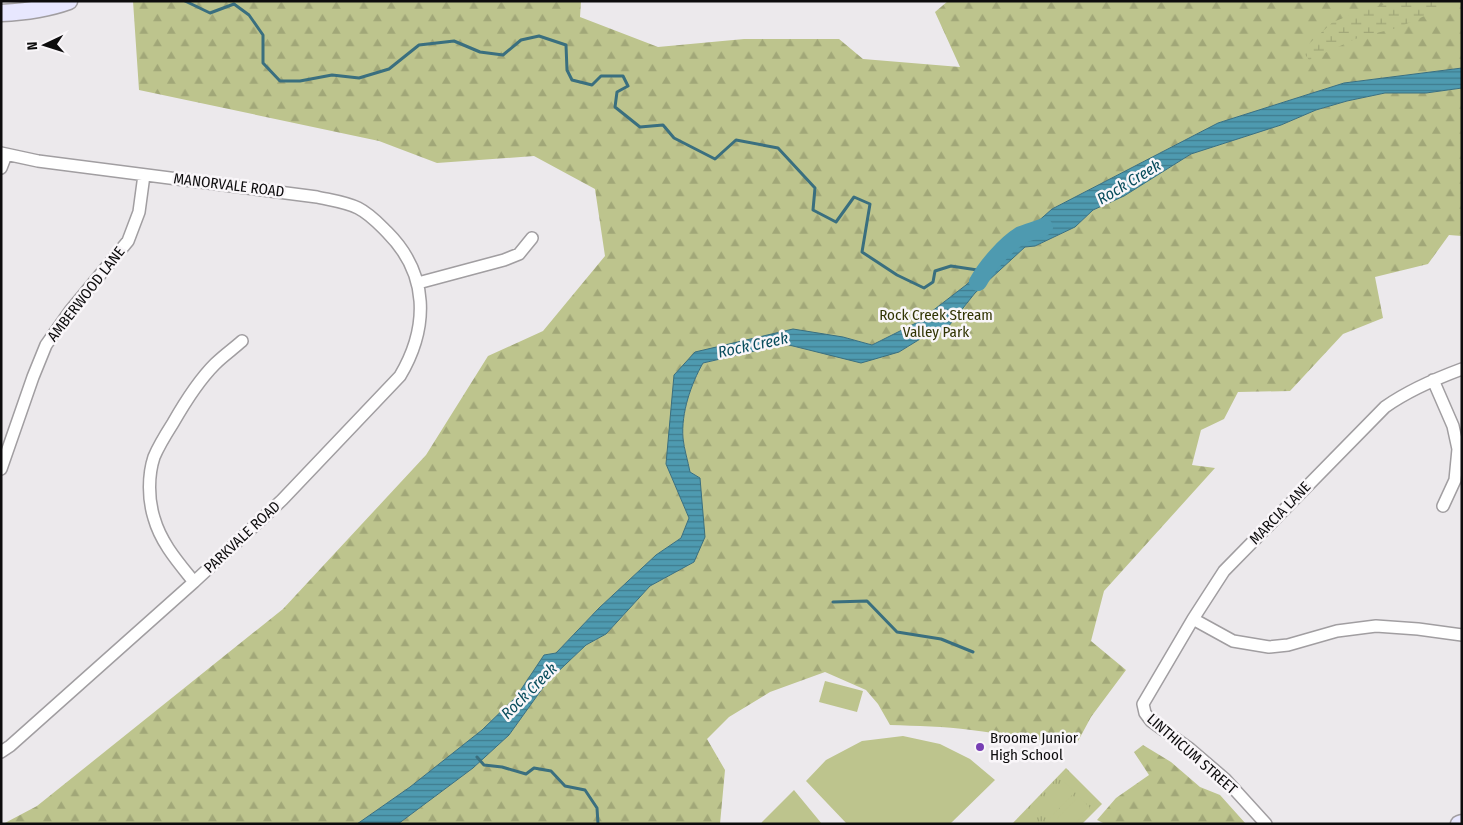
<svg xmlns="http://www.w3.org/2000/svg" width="1463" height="825" font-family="'Fira Sans Condensed',sans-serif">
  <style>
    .grass { fill: url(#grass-tufts) }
    .forest { fill: url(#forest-firs) }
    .wetland { fill: url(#wetland-marsh) }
    .pitch { fill: #bdc48d }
    .water { fill: url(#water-rules); stroke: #3a6f7f }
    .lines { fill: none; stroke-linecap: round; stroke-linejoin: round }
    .stream { stroke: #3a6f7f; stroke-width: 3 }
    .river { stroke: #4e9ab0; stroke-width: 18 }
    .street-casing { stroke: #a19ea1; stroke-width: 14 }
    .secondary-casing { stroke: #a19ea1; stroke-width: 19 }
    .street { stroke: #fff; stroke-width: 11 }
    .secondary { stroke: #e7e7fe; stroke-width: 16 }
    .poi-dot { fill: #773eb4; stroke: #f9f6f9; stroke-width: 2 }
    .labels { text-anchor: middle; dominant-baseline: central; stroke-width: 5; stroke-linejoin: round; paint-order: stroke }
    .street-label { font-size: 15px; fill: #0d0c0d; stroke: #f9f6f9 }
    .park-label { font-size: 15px; fill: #313403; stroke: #f9f6f9 }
    .poi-label { font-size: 15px; fill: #0d0c0d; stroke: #f9f6f9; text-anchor: start }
    .water-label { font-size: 16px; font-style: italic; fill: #084c5c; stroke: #f9f6f9 }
  </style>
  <defs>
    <pattern id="grass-tufts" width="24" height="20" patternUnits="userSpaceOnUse" patternTransform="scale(1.25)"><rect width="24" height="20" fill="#bdc48d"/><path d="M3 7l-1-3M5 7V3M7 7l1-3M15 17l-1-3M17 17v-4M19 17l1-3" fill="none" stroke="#a1a778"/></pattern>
    <pattern id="forest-firs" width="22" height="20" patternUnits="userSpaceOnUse" patternTransform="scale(1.25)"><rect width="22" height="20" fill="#bdc48d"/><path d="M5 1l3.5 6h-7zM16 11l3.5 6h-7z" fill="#a1a778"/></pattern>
    <pattern id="wetland-marsh" width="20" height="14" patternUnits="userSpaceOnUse" patternTransform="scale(1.25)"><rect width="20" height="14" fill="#bdc48d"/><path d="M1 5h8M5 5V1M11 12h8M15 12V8" fill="none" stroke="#a1a778"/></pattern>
    <pattern id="water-rules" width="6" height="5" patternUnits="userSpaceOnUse" patternTransform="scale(1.25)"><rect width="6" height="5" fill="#4e9ab0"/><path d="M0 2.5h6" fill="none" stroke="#3f7c8e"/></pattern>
  </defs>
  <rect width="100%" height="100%" fill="#ece9ec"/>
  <!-- grass -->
  <path class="grass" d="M 1066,768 L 1102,804 L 1082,824 L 1012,824 Z"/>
  <!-- forest -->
  <path class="forest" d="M 133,1 L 581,1 L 580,17 L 658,47 L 744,39 L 839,39 L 863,59 L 960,67 L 935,12 L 948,1 L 1462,1 L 1462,68 L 1344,83 L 1218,123 L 1052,209 L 966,285 L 918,322 L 872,345 L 843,337 L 695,352 L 666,464 L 689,518 L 681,538 L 656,555 L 599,608 L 556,653 L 544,655 L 516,697 L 482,730 L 410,787 L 357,824 L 3,824 L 37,806 L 283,609 L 426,455 L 488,356 L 543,331 L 605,256 L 595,189 L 534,156 L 437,163 L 379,141 L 139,90 Z
    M 1462,88 L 1462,236 L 1449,235 L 1428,264 L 1375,277 L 1383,318 L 1343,334 L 1290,391 L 1238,392 L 1224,419 L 1201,430 L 1192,465 L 1215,468 L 1104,591 L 1091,641 L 1126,670 L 1091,717 L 1077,743 C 1041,742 1006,734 971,730 C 944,726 917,726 890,725 L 878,704 L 866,690 L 825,672 L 770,692 L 729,717 L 707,739 L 725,770 L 720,824 L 398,824 L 473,768 L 509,735 L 547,682 L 586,645 L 606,634 L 650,586 L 694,562 L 701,499 L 700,478 L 690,472 C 688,461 684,449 683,438 C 681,413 691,384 703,363 L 785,344 L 819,352 L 899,352 L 925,336 L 948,327 L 975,293 L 1025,247 L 1035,246 L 1075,227 L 1093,210 L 1124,196 L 1191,154 L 1281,125 L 1316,110 L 1347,101 L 1385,93 L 1426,93 Z
    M 1143,745 L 1171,762 L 1200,787 L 1220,795 L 1246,824 L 1105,824 L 1097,820 L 1116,798 L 1149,775 L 1134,752 Z"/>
  <!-- wetland -->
  <path class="wetland" d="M 1399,1 L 1455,1 L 1452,4 L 1397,28 L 1360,37 L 1309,60 L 1302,50 L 1333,22 L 1361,11 Z"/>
  <!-- pitch -->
  <path class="pitch" d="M 825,681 L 863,691 L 857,712 L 819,702 Z
    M 903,736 L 940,744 L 970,759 L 995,780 L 950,824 L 847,824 L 806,781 L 826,760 L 862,741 Z
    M 1063,781 L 1075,792 L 1050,818 L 1038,806 Z
    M 794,790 L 822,824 L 761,824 L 762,822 Z
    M 1079,796 L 1090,808 L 1075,824 L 1056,824 L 1054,822 Z"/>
  <!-- water -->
  <path class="water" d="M 1462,68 L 1462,88 L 1426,93 L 1385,93 L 1347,101 L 1316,110 L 1281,125 L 1191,154 L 1124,196 L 1093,210 L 1075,227 L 1035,246 L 1025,247 L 975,293 L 948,327 L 925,336 L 899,352 L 861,363 L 785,344 L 703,363 C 691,384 681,413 683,438 C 684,449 688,461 690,472 L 700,478 L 705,537 L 694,562 L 650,586 L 606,634 L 586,645 L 547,682 L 509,735 L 473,768 L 398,824 L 357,824 L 410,787 L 482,730 L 516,697 L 544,655 L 556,653 L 599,608 L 656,555 L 681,538 L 689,518 L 666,464 L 674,375 L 695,352 L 793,329 L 843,337 L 872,345 L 918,322 L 966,285 L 1052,209 L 1218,123 L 1344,83 Z"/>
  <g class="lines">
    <!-- stream -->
    <path class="stream" d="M 185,1 L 210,13 L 234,4 L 249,15 L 263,35 L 263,63 L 280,81 L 300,81 L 332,75 L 359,78 L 389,69 L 419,45 L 454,41 L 480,52 L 503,55 L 521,40 L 539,36 L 566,45 L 567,70 L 572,80 L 592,85 L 601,76 L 623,76 L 628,86 L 617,92 L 615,107 L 640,127 L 663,125 L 674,138 L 715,159 L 736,140 L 778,148 L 815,188 L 813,210 L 836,222 L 854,197 L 870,204 L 862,252 L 897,275 L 924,288 L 933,282 L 935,271 L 951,266 L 984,271
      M 833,602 L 867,601 L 897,632 L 941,639 L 973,652
      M 477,757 L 484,765 L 502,767 L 526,774 L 534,768 L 551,771 L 565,786 L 585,790 L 597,808 L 598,824"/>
    <!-- river -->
    <path class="river" d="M 978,282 C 987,266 1005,245 1021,235 C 1028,232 1037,230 1044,227"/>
    <!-- street casing -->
    <g class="street-casing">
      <path id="street" d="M 1,153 L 38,161 L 317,197 C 330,200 346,202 358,208 C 370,214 378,223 387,232 C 429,274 429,327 400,376 L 282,500 L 194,582 L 10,746 L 1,752
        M 1,168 L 6,155
        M 418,283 L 504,260 L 519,254 L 532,238
        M 1433,380 L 1453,426 L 1458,449 L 1455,480 L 1443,506
        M 1,469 L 33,377 L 46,345 L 70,311 L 128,241 L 139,212 L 144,175
        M 194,582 C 178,562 161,543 154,518 C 148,499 148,475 154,457 C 159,445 166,434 173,423 C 185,402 198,381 215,364 C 223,356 233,349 242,341
        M 1193,619 L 1233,641 L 1269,647 L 1288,645 L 1337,631 L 1376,626 L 1418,629 L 1462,635
        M 1266,824 L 1225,779 L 1190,749 L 1151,721 L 1145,713 L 1143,704 L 1193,619 L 1224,571 L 1385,407 C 1409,390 1435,379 1462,369"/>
    </g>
    <!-- secondary casing -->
    <g class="secondary-casing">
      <path id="secondary" d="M 1,13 C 24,12 47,9 69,1
        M 1459,824 L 1462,823"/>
    </g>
    <!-- street -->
    <use href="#street" class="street"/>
    <!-- secondary -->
    <use href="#secondary" class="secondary"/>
  </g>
  <!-- markers -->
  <circle class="poi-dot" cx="980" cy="747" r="5"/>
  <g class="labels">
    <!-- street labels -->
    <g class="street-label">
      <text transform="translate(229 185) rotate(7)">MANORVALE ROAD</text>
      <text transform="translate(86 294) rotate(-52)">AMBERWOOD LANE</text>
      <text transform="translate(1280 513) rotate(-46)">MARCIA LANE</text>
      <text transform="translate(242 537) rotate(-43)">PARKVALE ROAD</text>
      <text transform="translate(1192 754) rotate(41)">LINTHICUM STREET</text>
    </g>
    <!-- park labels -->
    <g class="park-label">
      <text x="936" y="315">Rock Creek Stream<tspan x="936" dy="17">Valley Park</tspan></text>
    </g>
    <!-- poi labels -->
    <g class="poi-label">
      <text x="990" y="738">Broome Junior<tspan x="990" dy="17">High School</tspan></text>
    </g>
    <!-- water labels -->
    <g class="water-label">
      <text transform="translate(1129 182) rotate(-31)">Rock Creek</text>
      <text transform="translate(753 345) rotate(-12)">Rock Creek</text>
      <text transform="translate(529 691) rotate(-45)">Rock Creek</text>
    </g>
  </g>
  <!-- border -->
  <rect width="1463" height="825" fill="none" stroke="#0d0c0d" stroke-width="5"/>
  <!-- north arrow -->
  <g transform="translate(45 45) rotate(266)" stroke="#f9f6f9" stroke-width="4" paint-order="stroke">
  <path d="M0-4L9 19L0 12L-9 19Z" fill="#0d0c0d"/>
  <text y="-8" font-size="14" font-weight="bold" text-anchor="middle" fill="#0d0c0d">N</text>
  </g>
</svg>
